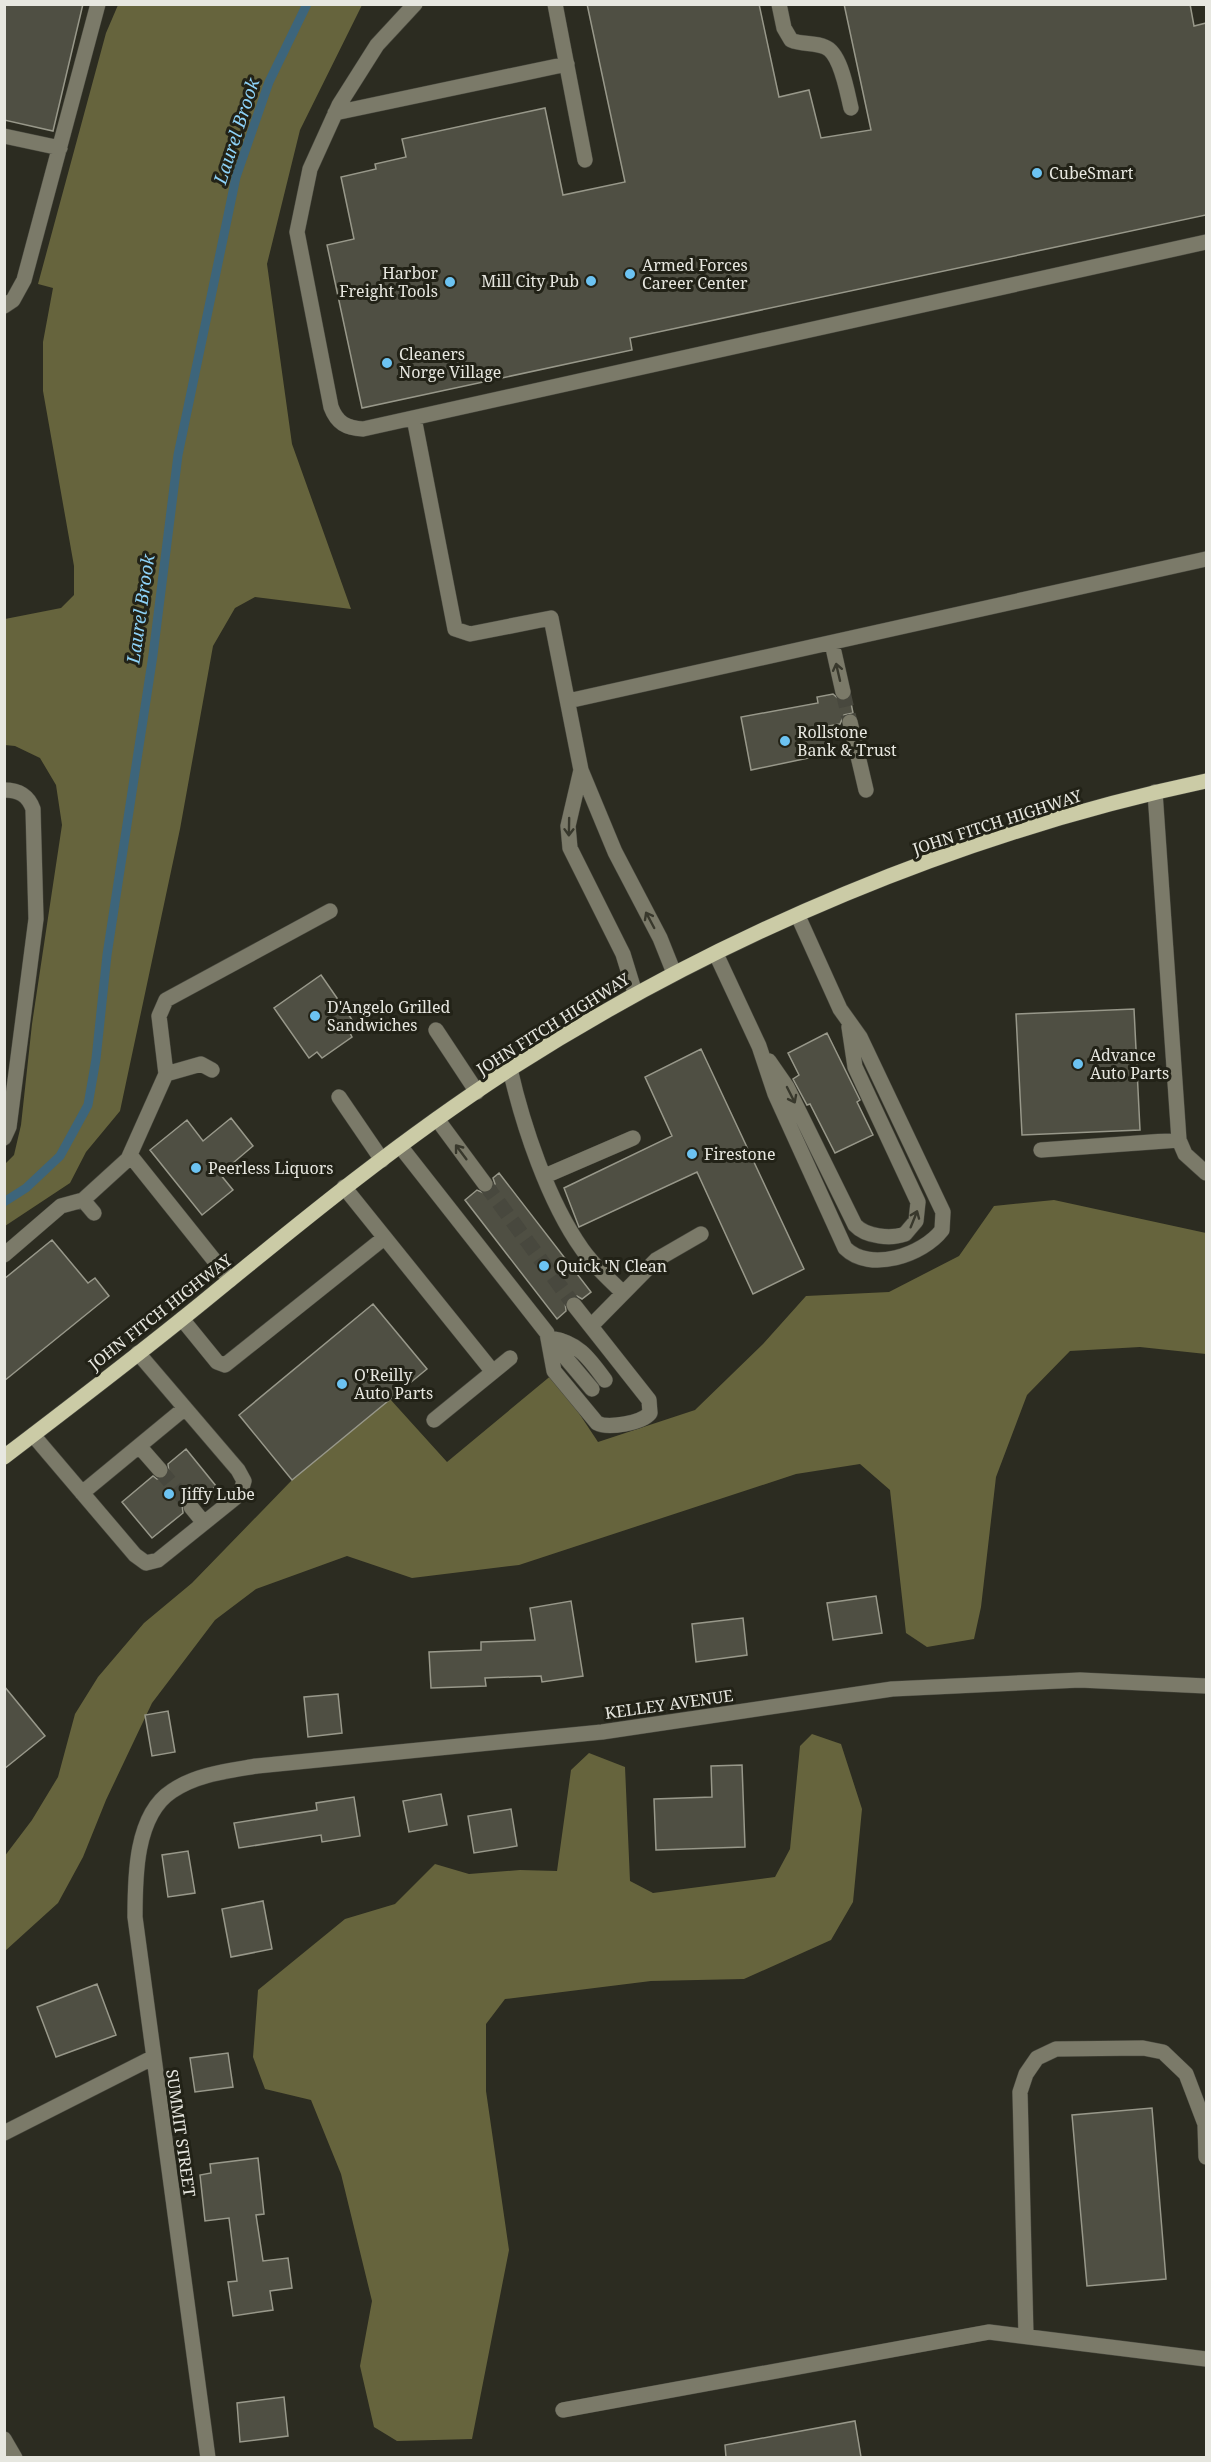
<svg xmlns="http://www.w3.org/2000/svg" width="1211" height="2462" font-family="'Noto Serif',serif">
  <style>
    .forest { fill: #66643d }
    .lines { fill: none; stroke-linecap: round; stroke-linejoin: round }
    .stream { stroke: #3d657b; stroke-width: 9 }
    .building { fill: #4f4f43; stroke: #98988a; stroke-width: 1.5 }
    .minor-tunnel { stroke: #48483e; stroke-width: 15; stroke-dasharray: 15 8; stroke-linecap: butt }
    .minor-casing { stroke: #4a4a40; stroke-width: 16 }
    .major-casing { stroke: #4a4a40; stroke-width: 16 }
    .minor { stroke: #7b7a69; stroke-width: 15 }
    .major { stroke: #cbcba6; stroke-width: 15 }
    .oneway { stroke: #38382c }
    .poi-dot { fill: #6cc3f2; stroke: #222217; stroke-width: 2 }
    .labels { text-anchor: middle; dominant-baseline: central; stroke-width: 6; stroke-linejoin: round; paint-order: stroke }
    .poi-label { font-size: 16px; fill: #e7e7e0; stroke: #222217; text-anchor: start }
    .street-label { font-size: 16px; fill: #e7e7e0; stroke: #222217 }
    .water-label { font-size: 18px; font-style: italic; fill: #8dd2f8; stroke: #222217 }
  </style>
  <rect width="100%" height="100%" fill="#2c2c21"/>
  <!-- forest -->
  <path class="forest" d="M 118,5 L 362,5 L 300,130 L 267,264 L 292,444 L 351,609 L 255,597 L 235,608 L 213,646 L 180,829 L 120,1111 L 86,1152 L 70,1183 L 5,1226 L 5,1164 L 14,1155 L 21,1125 L 32,1024 L 62,825 L 56,785 L 40,758 L 15,746 L 5,745 L 5,619 L 61,608 L 74,595 L 74,566 L 43,391 L 43,342 L 53,288 L 38,284 L 106,33 Z
    M 1054,1200 L 1206,1233 L 1206,1354 L 1140,1347 L 1070,1351 L 1027,1395 L 996,1477 L 981,1607 L 974,1639 L 927,1647 L 906,1633 L 890,1490 L 860,1464 L 796,1474 L 519,1565 L 412,1578 L 347,1556 L 256,1589 L 215,1620 L 152,1703 L 106,1800 L 83,1857 L 58,1903 L 5,1951 L 4,1857 L 32,1820 L 58,1777 L 75,1714 L 98,1677 L 144,1623 L 192,1583 L 292,1480 L 390,1399 L 447,1462 L 553,1374 L 598,1442 L 695,1410 L 763,1344 L 806,1296 L 889,1292 L 959,1256 L 994,1206 Z
    M 812,1734 L 841,1744 L 862,1809 L 853,1902 L 831,1940 L 744,1979 L 651,1981 L 505,1999 L 486,2024 L 486,2091 L 509,2250 L 472,2439 L 397,2441 L 374,2427 L 360,2366 L 372,2301 L 341,2174 L 311,2100 L 265,2089 L 253,2057 L 258,1990 L 345,1919 L 395,1904 L 435,1864 L 469,1874 L 520,1870 L 557,1871 L 571,1770 L 589,1753 L 625,1767 L 630,1881 L 653,1893 L 775,1877 L 790,1849 L 800,1746 Z"/>
  <g class="lines">
    <!-- stream -->
    <path class="stream" d="M 4,1202 L 26,1188 L 60,1156 L 88,1105 L 96,1059 L 107,955 L 153,655 L 178,455 L 236,177 L 269,82 L 307,4"/>
  </g>
  <!-- building -->
  <path class="building" d="M 4,4 L 83,4 L 53,131 L 4,120 Z
    M 587,4 L 759,4 L 779,97 L 809,90 L 821,138 L 871,130 L 844,4 L 1190,4 L 1194,26 L 1206,23 L 1206,215 L 630,338 L 632,350 L 362,408 L 327,245 L 354,239 L 341,177 L 376,169 L 375,164 L 406,157 L 402,139 L 545,108 L 563,195 L 625,182 Z
    M 833,694 L 841,701 L 850,698 L 853,713 L 844,715 L 840,724 L 822,727 L 828,754 L 751,770 L 741,717 L 818,703 L 817,697 Z
    M 321,975 L 355,1024 L 348,1029 L 352,1037 L 322,1058 L 317,1052 L 309,1058 L 274,1008 Z
    M 1134,1009 L 1140,1130 L 1022,1135 L 1016,1014 Z
    M 827,1033 L 860,1100 L 857,1102 L 873,1135 L 835,1153 L 810,1104 L 807,1105 L 793,1079 L 799,1075 L 788,1053 Z
    M 701,1049 L 804,1269 L 753,1294 L 697,1172 L 579,1227 L 564,1188 L 672,1136 L 645,1077 Z
    M 231,1118 L 253,1146 L 220,1174 L 233,1190 L 202,1215 L 150,1150 L 187,1120 L 203,1141 Z
    M 499,1173 L 591,1292 L 582,1299 L 577,1296 L 568,1297 L 565,1302 L 566,1311 L 557,1319 L 465,1200 L 477,1190 L 486,1194 L 491,1191 L 495,1184 L 493,1178 Z
    M 52,1240 L 88,1283 L 95,1278 L 109,1296 L 4,1381 L 4,1279 Z
    M 373,1304 L 427,1369 L 292,1480 L 239,1415 Z
    M 186,1449 L 216,1486 L 199,1501 L 194,1498 L 185,1499 L 182,1504 L 183,1513 L 152,1538 L 122,1502 L 153,1476 L 157,1479 L 166,1478 L 169,1473 L 168,1464 Z
    M 876,1596 L 882,1633 L 833,1640 L 827,1603 Z
    M 571,1601 L 583,1676 L 542,1682 L 541,1676 L 485,1678 L 486,1686 L 431,1688 L 429,1652 L 481,1650 L 481,1642 L 535,1640 L 530,1608 Z
    M 743,1618 L 747,1655 L 696,1662 L 692,1624 Z
    M 4,1686 L 45,1736 L 4,1769 Z
    M 338,1694 L 342,1733 L 308,1737 L 304,1697 Z
    M 168,1711 L 175,1752 L 152,1756 L 145,1715 Z
    M 742,1765 L 745,1847 L 656,1850 L 654,1799 L 712,1797 L 711,1766 Z
    M 441,1794 L 447,1825 L 409,1832 L 403,1801 Z
    M 354,1797 L 360,1836 L 322,1842 L 321,1835 L 239,1848 L 234,1823 L 317,1810 L 316,1803 Z
    M 511,1809 L 517,1846 L 474,1853 L 468,1816 Z
    M 188,1851 L 195,1893 L 168,1897 L 162,1855 Z
    M 263,1901 L 272,1949 L 231,1957 L 222,1909 Z
    M 97,1984 L 116,2035 L 56,2057 L 37,2007 Z
    M 228,2053 L 233,2087 L 195,2092 L 190,2058 Z
    M 1152,2108 L 1166,2279 L 1087,2286 L 1072,2115 Z
    M 258,2158 L 264,2214 L 256,2215 L 263,2261 L 288,2258 L 292,2288 L 270,2291 L 273,2310 L 233,2316 L 228,2282 L 237,2281 L 229,2218 L 205,2221 L 200,2175 L 211,2173 L 210,2164 Z
    M 284,2397 L 288,2436 L 240,2442 L 237,2403 Z
    M 855,2421 L 861,2457 L 726,2457 L 725,2445 Z"/>
  <g class="lines">
    <!-- minor-tunnel -->
    <path class="minor-tunnel" d="M 843,692 L 850,722
      M 485,1184 L 574,1305
      M 160,1470 L 191,1507"/>
    <!-- minor casing -->
    <g class="minor-casing">
      <path id="minor" d="M 415,4 L 377,45 L 339,105 L 310,169 L 297,232 L 331,407 C 337,423 346,428 363,429 L 1206,242
        M 555,4 L 585,160
        M 779,4 L 784,28 L 791,40 C 802,45 814,42 825,47 C 841,53 847,92 851,108
        M 335,113 L 567,64
        M 4,136 L 60,148
        M 4,306 L 13,300 L 24,280 L 98,4
        M 414,418 L 455,629 L 470,634 L 551,618 L 581,770 L 615,852 L 660,938 L 674,973
        M 834,652 L 843,692
        M 568,701 L 1206,559
        M 850,722 L 866,790
        M 581,770 L 568,826 L 570,848 L 623,954 L 635,993
        M 4,790 C 19,790 28,795 33,809 L 36,919 L 9,1127 L 4,1138
        M 1155,792 L 1179,1140 L 1185,1154 L 1206,1173
        M 716,954 L 759,1046 L 775,1094 L 845,1248 C 870,1273 923,1255 942,1230 L 943,1212 L 860,1037 L 840,1009 L 798,916
        M 436,1030 L 477,1092
        M 769,1061 L 787,1087 L 855,1225 C 866,1237 891,1239 905,1234 L 916,1221 L 918,1202 L 855,1067 L 849,1027
        M 510,1069 C 523,1126 548,1201 582,1249 C 593,1265 609,1279 623,1293
        M 166,1074 L 201,1064 L 212,1070
        M 339,1097 L 382,1160
        M 437,1119 L 485,1184
        M 400,1146 L 547,1333 L 554,1371 L 597,1423 C 608,1429 642,1423 650,1413 L 649,1400 L 574,1305
        M 1041,1150 L 1179,1140
        M 130,1155 L 230,1280
        M 545,1176 L 633,1138
        M 344,1187 L 493,1372
        M 94,1213 L 83,1200 L 128,1159 L 166,1074 L 159,1016 L 166,1000 L 330,911
        M 4,1255 L 61,1206 L 83,1200
        M 182,1319 L 217,1362 L 225,1365 L 384,1238
        M 591,1326 L 656,1260 L 701,1234
        M 549,1338 C 578,1342 589,1358 605,1380
        M 549,1338 L 592,1389
        M 434,1420 L 510,1358
        M 33,1435 L 135,1555 L 146,1563 L 158,1560 L 240,1494 L 244,1481 L 238,1470 L 138,1353
        M 139,1446 L 160,1470
        M 82,1493 L 185,1408
        M 191,1507 L 204,1523
        M 4,2133 L 152,2058
        M 1026,2336 L 1020,2092 L 1026,2074 L 1037,2058 L 1056,2049 L 1143,2048 L 1163,2052 L 1186,2074 L 1205,2124 L 1206,2157
        M 563,2410 L 989,2332 L 1206,2359
        M 4,2439 L 15,2458
        M 208,2458 L 135,1917 C 135,1878 135,1815 172,1791 C 197,1774 228,1771 257,1766 L 602,1732 L 892,1689 L 1080,1680 L 1206,1686"/>
    </g>
    <!-- major casing -->
    <g class="major-casing">
      <path id="major" d="M 4,1457 C 71,1406 138,1355 203,1302 C 303,1220 402,1139 510,1069 C 721,934 961,833 1206,781"/>
    </g>
    <!-- minor -->
    <use href="#minor" class="minor"/>
    <!-- major -->
    <use href="#major" class="major"/>
  </g>
  <!-- one-way arrows -->
  <defs><path id="oneway-shaft" d="M-6 0H5M1.5-3L5.5 0L1.5 3" fill="none" stroke-width="1.6" stroke-linecap="round" stroke-linejoin="round" transform="scale(1.5)"/></defs>
  <g class="oneway">
    <use href="#oneway-shaft" transform="translate(838 672) rotate(-103)"/>
    <use href="#oneway-shaft" transform="translate(569 827) rotate(91)"/>
    <use href="#oneway-shaft" transform="translate(650 920) rotate(-118)"/>
    <use href="#oneway-shaft" transform="translate(791 1095) rotate(63)"/>
    <use href="#oneway-shaft" transform="translate(461 1152) rotate(-127)"/>
    <use href="#oneway-shaft" transform="translate(914 1219) rotate(-68)"/>
  </g>
  <!-- markers -->
  <g class="poi-dot">
    <circle cx="1037" cy="173" r="6"/>
    <circle cx="630" cy="274" r="6"/>
    <circle cx="591" cy="281" r="6"/>
    <circle cx="450" cy="282" r="6"/>
    <circle cx="387" cy="363" r="6"/>
    <circle cx="785" cy="741" r="6"/>
    <circle cx="315" cy="1016" r="6"/>
    <circle cx="1078" cy="1064" r="6"/>
    <circle cx="692" cy="1154" r="6"/>
    <circle cx="196" cy="1168" r="6"/>
    <circle cx="544" cy="1266" r="6"/>
    <circle cx="342" cy="1384" r="6"/>
    <circle cx="169" cy="1494" r="6"/>
  </g>
  <g class="labels">
    <!-- poi labels -->
    <g class="poi-label">
      <text x="1049" y="173">CubeSmart</text>
      <text x="642" y="265">Armed Forces<tspan x="642" dy="18">Career Center</tspan></text>
      <text x="438" y="273" text-anchor="end">Harbor<tspan x="438" dy="18">Freight Tools</tspan></text>
      <text x="579" y="281" text-anchor="end">Mill City Pub</text>
      <text x="399" y="354">Cleaners<tspan x="399" dy="18">Norge Village</tspan></text>
      <text x="797" y="732">Rollstone<tspan x="797" dy="18">Bank &amp; Trust</tspan></text>
      <text x="327" y="1007">D'Angelo Grilled<tspan x="327" dy="18">Sandwiches</tspan></text>
      <text x="1090" y="1055">Advance<tspan x="1090" dy="18">Auto Parts</tspan></text>
      <text x="704" y="1154">Firestone</text>
      <text x="208" y="1168">Peerless Liquors</text>
      <text x="556" y="1266">Quick 'N Clean</text>
      <text x="354" y="1375">O'Reilly<tspan x="354" dy="18">Auto Parts</tspan></text>
      <text x="181" y="1494">Jiffy Lube</text>
    </g>
    <!-- street labels -->
    <g class="street-label">
      <text transform="translate(997 822) rotate(-18)">JOHN FITCH HIGHWAY</text>
      <text transform="translate(553 1024) rotate(-32)">JOHN FITCH HIGHWAY</text>
      <text transform="translate(160 1312) rotate(-38)">JOHN FITCH HIGHWAY</text>
      <text transform="translate(669 1704) rotate(-8)">KELLEY AVENUE</text>
      <text transform="translate(181 2133) rotate(82)">SUMMIT STREET</text>
    </g>
    <!-- water labels -->
    <g class="water-label">
      <text transform="translate(236 131) rotate(-72)">Laurel Brook</text>
      <text transform="translate(140 609) rotate(-82)">Laurel Brook</text>
    </g>
  </g>
  <!-- border -->
  <rect width="1211" height="2462" fill="none" stroke="#e7e7e0" stroke-width="12"/>
</svg>
